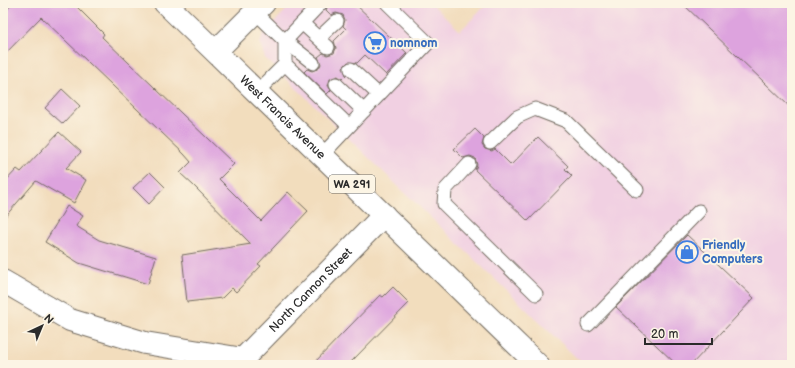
<svg xmlns="http://www.w3.org/2000/svg" width="795" height="368" font-family="'Balsamiq Sans',sans-serif">
  <style>
    .built { fill: #f1d0e2 }
    .building { fill: #dda3de }
    .lines { fill: none; stroke-linecap: round; stroke-linejoin: round }
    .service-casing { stroke: #71695e; stroke-width: 15 }
    .minor-casing { stroke: #71695e; stroke-width: 24 }
    .primary-casing { stroke: #71695e; stroke-width: 24 }
    .service { stroke: #fff; stroke-width: 13 }
    .minor { stroke: #fff; stroke-width: 22 }
    .primary { stroke: #fff; stroke-width: 22 }
    .labels { text-anchor: middle; dominant-baseline: central; stroke-width: 4; stroke-linejoin: round; paint-order: stroke }
    .shield { fill: #fcf5e5; stroke: #6a6863; stroke-width: 1 }
    .shield-label { font-size: 11px; font-weight: bold; fill: #2b2b2b }
    .shop-label { font-size: 12px; font-weight: bold; fill: #366cbe; stroke: #fcf5e5; text-anchor: start }
    .street-label { font-size: 12px; fill: #2b2b2b; stroke: #fcf5e5 }
  </style>
  <rect width="100%" height="100%" fill="#fcf5e5"/>
  <filter id="ink" filterUnits="userSpaceOnUse"><feTurbulence type="fractalNoise" baseFrequency=".025" numOctaves="2"/><feDisplacementMap in="SourceGraphic" scale="8" xChannelSelector="R" yChannelSelector="G"/><feConvolveMatrix kernelMatrix="1 2 1 2 8 2 1 2 1" color-interpolation-filters="sRGB"/></filter>
  <filter id="wash" filterUnits="userSpaceOnUse"><feTurbulence type="fractalNoise" baseFrequency=".012" numOctaves="4" result="noise"/><feDisplacementMap in="SourceGraphic" scale="16" xChannelSelector="R" yChannelSelector="G"/><feGaussianBlur stdDeviation="0.9" result="paint"/><feColorMatrix in="noise" values="0 0 0 0 0 0 0 0 0 0 0 0 0 0 0 0 0 1.4 0 .05"/><feComposite in="paint" operator="in"/></filter>
  <g filter="url(#wash)">
    <rect width="100%" height="100%" fill="#f2ddbd"/>
    <!-- built -->
    <path class="built" d="M 293,3 L 431,3 L 460,31 L 488,3 L 792,3 L 792,365 L 584,365 L 265,58 L 260,44 L 263,34 Z"/>
    <g id="blocks">
      <!-- building -->
      <path class="building" d="M 13,3 L 73,3 L 104,34 L 102,37 L 234,164 L 219,179 L 261,221 L 288,192 L 308,211 L 258,264 L 261,266 L 236,292 L 232,288 L 222,298 L 187,302 L 182,255 L 251,244 L 194,186 L 180,173 L 191,162 L 184,154 L 41,17 L 3,56 L 3,14 Z
        M 329,3 L 354,3 L 407,53 L 386,75 L 365,55 L 357,63 L 348,62 L 343,67 L 346,75 L 342,79 L 338,76 L 330,79 L 328,86 L 331,90 L 327,94 L 304,72 L 307,69 L 312,71 L 319,68 L 321,64 L 318,57 L 323,53 L 327,55 L 334,53 L 336,48 L 334,41 L 346,29 L 343,26 L 345,20 L 343,15 L 336,13 L 331,15 L 326,10 Z
        M 682,3 L 792,3 L 792,109 Z
        M 62,89 L 80,106 L 63,124 L 45,108 Z
        M 475,129 L 484,138 L 482,145 L 485,149 L 492,151 L 495,149 L 511,165 L 538,137 L 568,166 L 565,169 L 572,176 L 528,221 L 475,170 L 477,165 L 475,158 L 470,156 L 463,158 L 454,149 Z
        M 59,132 L 81,152 L 66,168 L 86,180 L 74,203 L 36,181 L 3,219 L 3,184 L 17,169 L 21,172 Z
        M 150,172 L 165,187 L 149,204 L 133,188 Z
        M 67,206 L 83,216 L 76,226 L 99,240 L 156,257 L 148,284 L 79,263 L 45,242 Z
        M 687,235 L 754,298 L 691,365 L 677,365 L 616,307 Z
        M 393,287 L 409,303 L 348,365 L 312,365 L 380,295 L 383,297 Z"/>
    </g>
  </g>
  <g filter="url(#ink)">
    <use href="#blocks" fill-opacity="0" stroke="#71695e" stroke-width="1"/>
    <g class="lines">
      <!-- service casing -->
      <g class="service-casing">
        <path id="service" d="M 255,12 L 285,41 L 285,64 L 349,126
          M 302,23 L 321,3
          M 319,38 L 337,21
          M 313,63 L 285,41 L 302,23 L 328,47
          M 351,69 L 379,95
          M 336,84 L 364,111
          M 257,92 L 285,64
          M 490,143 L 517,117 L 535,109 L 566,121 L 637,190
          M 322,155 L 428,43 L 387,3
          M 469,164 L 445,190 L 444,204 L 536,294
          M 588,325 L 699,211"/>
      </g>
      <!-- minor casing -->
      <g class="minor-casing">
        <g id="minor">
          <path d="M 216,51 L 264,3"/>
          <path d="M 3,281 L 70,320 L 145,343 L 243,359"/>
          <path id="s1" d="M 237,365 L 384,215"/>
        </g>
      </g>
      <!-- primary casing -->
      <g class="primary-casing">
        <g id="primary">
          <path id="s2" d="M 165,3 L 538,365"/>
        </g>
      </g>
      <!-- service -->
      <use href="#service" class="service"/>
      <!-- minor -->
      <use href="#minor" class="minor"/>
      <!-- primary -->
      <use href="#primary" class="primary"/>
    </g>
  </g>
  <!-- icons -->
  <defs>
    <g id="supermarket-ring" transform="scale(1.15)"><circle r="9.5" fill="#fcf5e5" stroke="#3f7fe0" stroke-width="1.5"/><path d="M-6-5.5h2.5l.6 2H6L4.5 2H-2.5L-4.4-4H-6ZM-1.5 3.2a1.3 1.3 0 1 0 .1 0ZM3 3.2a1.3 1.3 0 1 0 .1 0Z" fill="#3f7fe0"/></g>
    <g id="shop-ring" transform="scale(1.15)"><circle r="9.5" fill="#fcf5e5" stroke="#3f7fe0" stroke-width="1.5"/><path d="M-5-2.5h2.3a2.7 3.5 0 0 1 5.4 0H5L5.5 6h-11ZM-1.5-2.5h3a1.5 2.3 0 0 0-3 0Z" fill="#3f7fe0"/></g>
  </defs>
  <g fill-rule="evenodd">
    <use href="#supermarket-ring" x="375" y="43"/>
    <use href="#shop-ring" x="687" y="252"/>
  </g>
  <g class="labels">
    <!-- shield labels -->
    <rect class="shield" x="329" y="175" width="46" height="18" rx="3"/>
    <g class="shield-label">
      <text x="352" y="184">WA 291</text>
    </g>
    <!-- shop labels -->
    <g class="shop-label">
      <text x="390" y="43">nomnom</text>
      <text x="702" y="245">Friendly<tspan x="702" dy="14">Computers</tspan></text>
    </g>
    <!-- street labels -->
    <g class="street-label">
      <text stroke="none"><textPath href="#s2" startOffset="164">West Francis Avenue</textPath></text>
      <text stroke="none"><textPath href="#s1" startOffset="105">North Cannon Street</textPath></text>
    </g>
  </g>
  <!-- margin -->
  <rect width="795" height="368" fill="none" stroke="#fcf5e5" stroke-width="16"/>
  <!-- north arrow -->
  <g transform="translate(42 326) rotate(44)" stroke="#fcf5e5" stroke-width="3" paint-order="stroke">
  <path d="M0-3L7 15L0 10L-7 15Z" fill="#2b2b2b"/>
  <text y="-6" font-size="11" font-weight="bold" text-anchor="middle" fill="#2b2b2b">N</text>
  </g>
  <!-- scale -->
  <path d="M645 338v6h67v-6" fill="none" stroke="#2b2b2b" stroke-width="2"/>
  <text x="651" y="338" font-size="12" fill="#2b2b2b" stroke="#fcf5e5" stroke-width="3" paint-order="stroke">20 m</text>
</svg>
